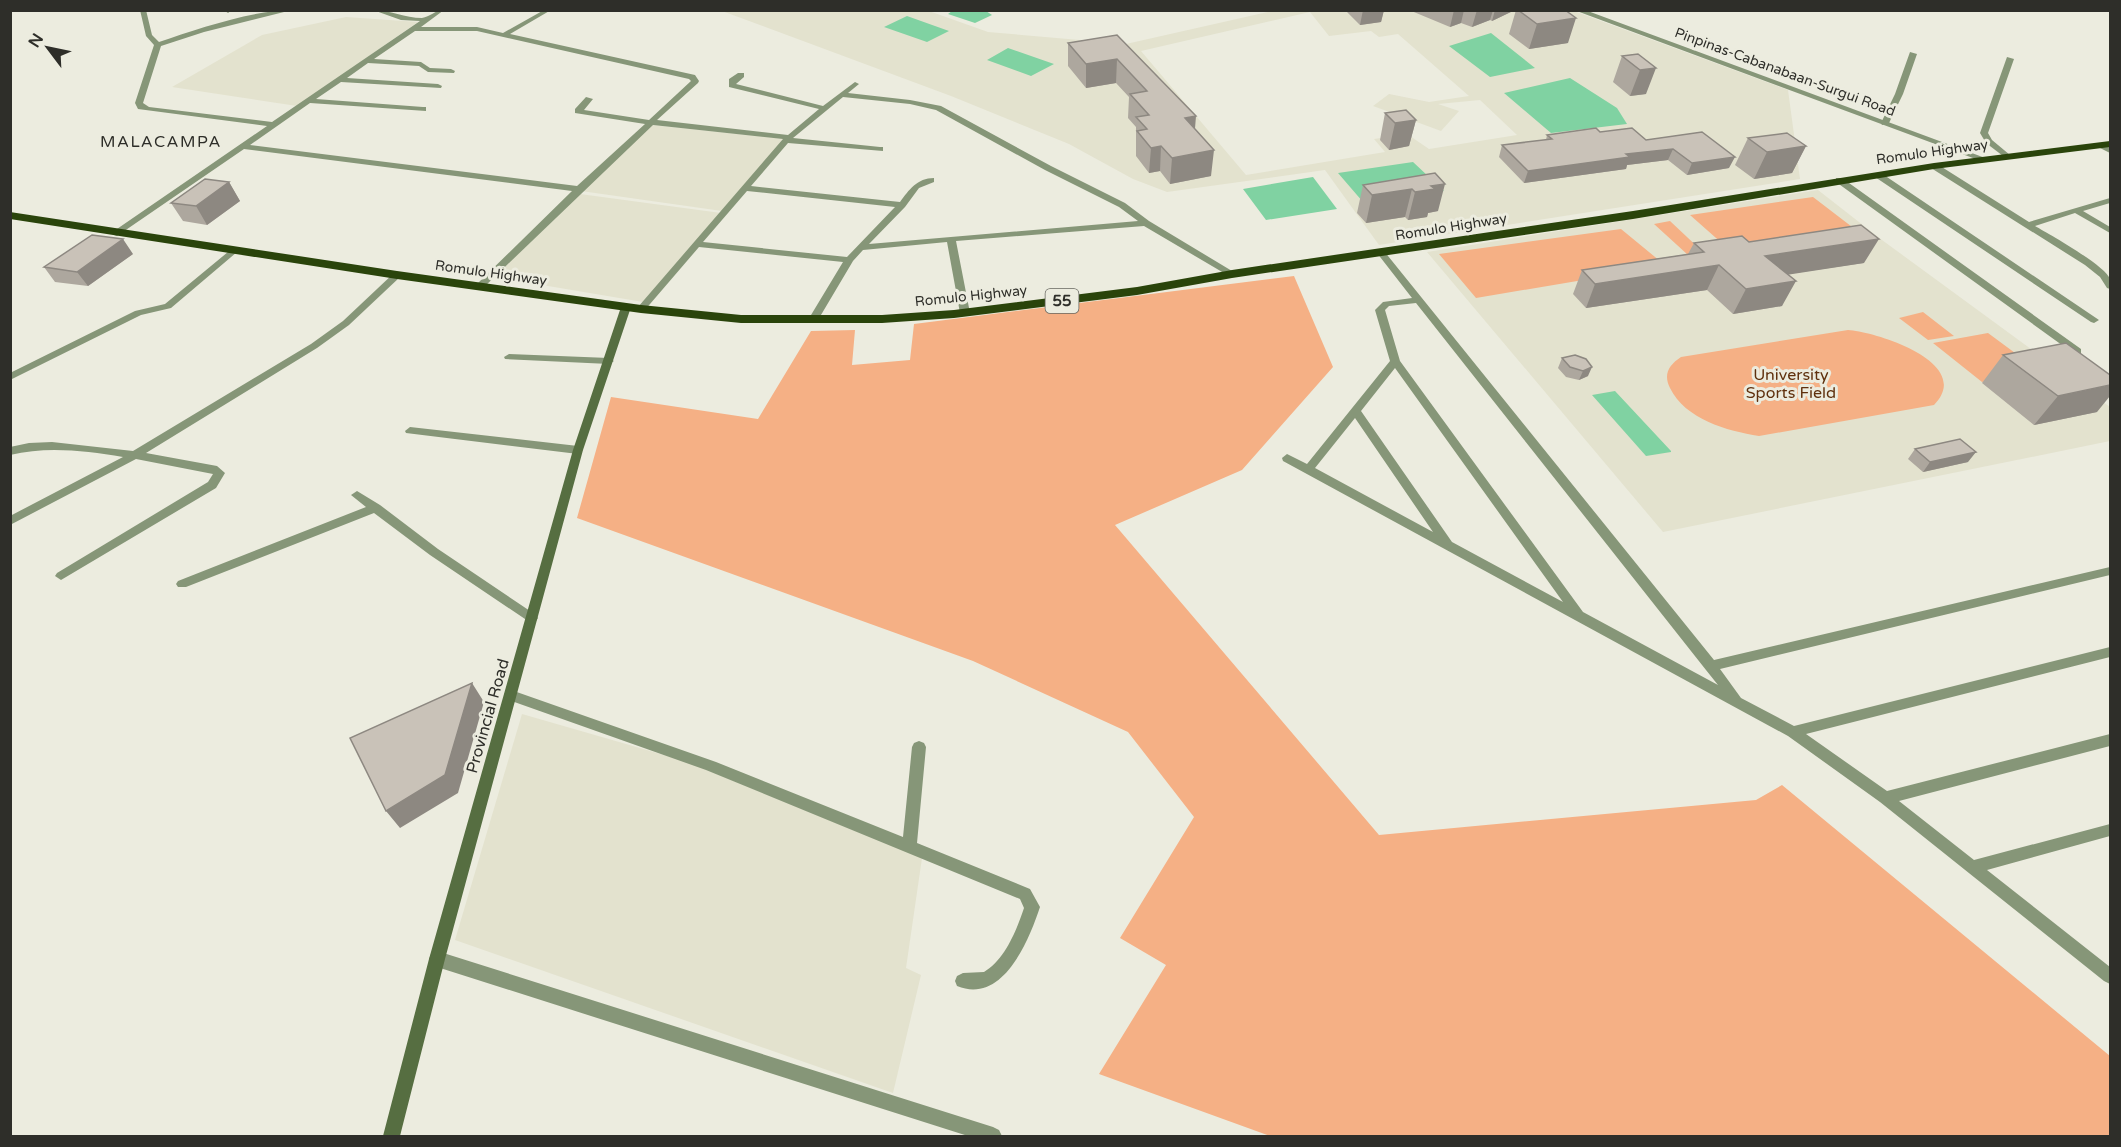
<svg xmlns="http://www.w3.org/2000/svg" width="2121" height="1147" font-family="'Varela Round',sans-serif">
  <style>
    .built { fill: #e3e2ce; fill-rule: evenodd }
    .green { fill: #f5b085 }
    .water { fill: #80d2a2 }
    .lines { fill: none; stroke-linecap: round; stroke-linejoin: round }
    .minor { fill: #869678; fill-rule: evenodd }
    .tertiary { fill: #869678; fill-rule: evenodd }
    .secondary { fill: #566e41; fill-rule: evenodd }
    .trunk { fill: #2a440b; fill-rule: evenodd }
    .wall { fill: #ada79e }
    .shaded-wall { fill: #8d8881 }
    .building { fill: #c9c2b8; stroke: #8d8881; stroke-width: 1.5 }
    .labels { text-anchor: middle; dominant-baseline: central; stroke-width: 6; stroke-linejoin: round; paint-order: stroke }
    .far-street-label { font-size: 14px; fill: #2e2e29; stroke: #ececdf }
    .shield { fill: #ececdf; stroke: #676760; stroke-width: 1.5 }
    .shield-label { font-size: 15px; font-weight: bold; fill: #2e2e29 }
    .far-quarter-label { font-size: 16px; letter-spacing: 1.5px; fill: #2e2e29; stroke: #ececdf }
    .park-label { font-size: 16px; fill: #5f300d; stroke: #ececdf }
    .street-label { font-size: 16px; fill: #2e2e29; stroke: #ececdf }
  </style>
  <rect width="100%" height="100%" fill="#ececdf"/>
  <!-- built -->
  <path class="built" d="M 722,11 L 929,11 L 988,32 L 1126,44 L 1272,11 L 1574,11 L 1788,90 L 1800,179 L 1379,245 L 1325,170 L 1167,192 L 1133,179 L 1069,144 L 951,96 ZM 1310,12 L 1329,36 L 1371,31 L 1379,37 L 1398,34 L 1469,96 L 1429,102 L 1389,94 L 1373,106 L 1441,131 L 1459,111 L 1438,104 L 1480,100 L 1517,135 L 1429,149 L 1407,134 L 1374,139 L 1385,152 L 1246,175 L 1141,51 Z
    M 346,17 L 418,22 L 297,106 L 172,87 L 262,35 Z
    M 652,125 L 785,139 L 722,211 L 581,191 Z
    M 1818,190 L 1882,240 L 2110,407 L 2110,441 L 1663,532 L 1427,252 Z
    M 580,194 L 721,213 L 643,302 L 494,277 Z
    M 522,714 L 685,761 L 922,858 L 906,968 L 921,975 L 893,1093 L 455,940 Z"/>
  <!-- green -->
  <path class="green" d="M 1813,197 L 1860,233 L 1733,253 L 1690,215 Z
    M 1670,221 L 1704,253 L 1688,255 L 1654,224 Z
    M 1621,229 L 1666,266 L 1476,298 L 1439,254 Z
    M 1294,276 L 1333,367 L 1242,470 L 1115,525 L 1379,835 L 1756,800 L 1782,785 L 2110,1056 L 2110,1136 L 1270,1136 L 1099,1074 L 1166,965 L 1120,938 L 1194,817 L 1128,732 L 973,661 L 577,518 L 611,397 L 758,419 L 811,331 L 855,330 L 852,365 L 910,360 L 914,324 Z
    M 1923,312 L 1954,336 L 1928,340 L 1899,318 Z
    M 1848,330 C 1877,332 1975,363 1934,405 L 1759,436 C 1727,431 1685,419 1670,388 C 1663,374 1669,365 1681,357 Z
    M 1988,333 L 2038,370 L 1982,382 L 1933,343 Z"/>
  <!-- water -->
  <path class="water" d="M 986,11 L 992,15 L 975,23 L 948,14 L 952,11 Z
    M 907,16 L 949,31 L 927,42 L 884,27 Z
    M 1491,33 L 1535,68 L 1490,77 L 1449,46 Z
    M 1008,48 L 1054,64 L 1031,76 L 987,60 Z
    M 1570,78 L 1617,108 L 1627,124 L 1551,133 L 1504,93 Z
    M 1413,162 L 1444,191 L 1363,202 L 1338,173 Z
    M 1313,177 L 1337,209 L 1266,220 L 1243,189 Z
    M 1615,391 L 1671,451 L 1671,452 L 1646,456 L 1592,395 Z"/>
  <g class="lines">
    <!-- minor -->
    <path class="minor" d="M 140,10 L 146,10 L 152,35 L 159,42 C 197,29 253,10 292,10 L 204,32 L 161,46 L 143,103 L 149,107 L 272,122 L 420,21 L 401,20 L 373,10 C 390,10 405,18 422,18 C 430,17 435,10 444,10 L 421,27 L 477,27 L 503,33 L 544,10 L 551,10 L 510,34 L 695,75 L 699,81 L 698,83 L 657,120 L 788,135 L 819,109 L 729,87 L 729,79 L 738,73 L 744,73 L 744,77 L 736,84 L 823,106 L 855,82 L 859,84 L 848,93 L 910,100 L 941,106 L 1051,166 L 1125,203 L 1149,221 L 1237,274 L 1232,277 L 1229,276 L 1144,226 L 956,241 L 970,313 L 965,316 L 960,313 L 947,242 L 863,250 L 853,261 L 818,320 L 813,323 L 808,320 L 843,262 L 699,247 L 644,311 L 638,311 L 638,307 L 783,139 L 653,125 L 483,288 L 480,289 L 475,286 L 477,284 L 572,191 L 244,149 L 117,236 L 114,235 L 114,231 L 267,126 L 138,109 L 135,103 L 154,45 L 146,36 ZM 415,31 L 477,31 L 689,79 L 691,81 L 649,120 L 584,110 L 593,99 L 586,97 L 575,109 L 575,113 L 645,124 L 577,186 L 250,145 L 310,103 L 426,111 L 426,107 L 423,107 L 316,99 L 341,82 L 441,88 L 442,86 L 438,84 L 347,78 L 368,63 L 419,66 L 428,72 L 454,73 L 455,71 L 451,69 L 430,68 L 421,62 L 374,59 ZM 843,97 L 910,104 L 936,110 L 1045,170 L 1119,207 L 1138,221 L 869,244 L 905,207 L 919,188 L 934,182 L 934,178 C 917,178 909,190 900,202 L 751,186 L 788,143 L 883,151 L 883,147 L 880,147 L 793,138 ZM 747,191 L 895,207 L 847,257 L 703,242 Z
      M 232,10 L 228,13 L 225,11 L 225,10 Z
      M 1910,52 L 1917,54 L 1903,94 L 1889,123 L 1882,125 L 1881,123 L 1895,94 Z
      M 2007,57 L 2014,59 L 1988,133 L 1992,140 L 2010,155 L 2011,157 L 2007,159 L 1986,143 L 1980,133 Z
      M 2098,143 L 2104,143 L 2110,148 L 2110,153 L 2098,147 Z
      M 1931,164 L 1937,164 L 2029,222 L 2110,198 L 2110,203 L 2083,211 L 2110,227 L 2110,233 L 2075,213 L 2035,226 C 2049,234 2106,266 2110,279 C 2111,280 2110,287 2110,289 L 2107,288 L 2100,277 L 2085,265 L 1931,168 Z
      M 1875,173 L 1881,173 L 2099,320 L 2094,323 L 2091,322 L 1875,177 Z
      M 1836,178 L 1842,178 L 2081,349 L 2081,353 L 2073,353 L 1836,182 Z
      M 234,247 L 238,250 L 237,252 L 171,308 L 141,315 L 10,380 L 10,373 L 135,311 L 165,304 Z
      M 1381,250 L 1384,251 L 1714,660 L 2110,567 L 2110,575 L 1720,669 L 1741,698 L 1794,726 L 2110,647 L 2110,657 L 1806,734 L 1887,791 L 2110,734 L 2110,746 L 1899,801 L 1974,860 L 2110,824 L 2110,836 L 1987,870 L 2110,967 L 2110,984 L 2104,981 L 1880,802 L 1788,736 L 1283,461 L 1282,458 L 1287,454 L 1307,464 L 1390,361 L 1375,310 L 1383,302 L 1412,298 L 1377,253 ZM 1416,303 L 1706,670 L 1718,685 L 1583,612 L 1400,361 L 1385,310 L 1389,306 ZM 1395,368 L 1563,602 L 1452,542 L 1361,411 ZM 1355,418 L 1433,532 L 1315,468 Z
      M 397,272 L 402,275 L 400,277 L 349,325 L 317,348 L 146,453 L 217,466 L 225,473 L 216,488 L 61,580 L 55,576 L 57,573 L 208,482 L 213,474 L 136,459 L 10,525 L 10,516 L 123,457 C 85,451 48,446 10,455 L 10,447 L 29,443 L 52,442 L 133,451 L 311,344 L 343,321 L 394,273 Z
      M 509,354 L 609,358 L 614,361 L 609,364 L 505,359 L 504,357 Z
      M 410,427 L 578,446 L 583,450 L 578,454 L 406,433 L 405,431 Z
      M 357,491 L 380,505 L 438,549 L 536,615 L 538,618 L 536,621 L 528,621 L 430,555 L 374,513 L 186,587 L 178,587 L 176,584 L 178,581 L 366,507 L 351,495 Z
      M 511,690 L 716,762 L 903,837 L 912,747 L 914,743 L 919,741 L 924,743 L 926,747 L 917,843 L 1030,889 L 1040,907 C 1029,940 1003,1005 957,986 L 955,981 L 957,976 L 963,973 L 984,972 C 1005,960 1017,929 1024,908 L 1020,899 L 706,770 L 506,699 L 504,695 L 506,691 Z"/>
    <!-- tertiary -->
    <path class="tertiary" d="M 1574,10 L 1585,10 L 1988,159 L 1981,161 Z
      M 437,951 L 993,1127 L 999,1130 L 1002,1136 L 968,1136 L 437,967 L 431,964 L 429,959 L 431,954 Z"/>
    <!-- secondary -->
    <path class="secondary" d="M 626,304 L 631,307 L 583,450 L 445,959 L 400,1136 L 383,1136 L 429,959 L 573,450 L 621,307 Z"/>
    <!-- trunk -->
    <path class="trunk" d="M 2110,141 L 2110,147 L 1934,169 L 1633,219 L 1232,278 L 1137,295 L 954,318 L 882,323 L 741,323 L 641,313 L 397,279 L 10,219 L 10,212 L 397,271 L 641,305 L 741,315 L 882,315 L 954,310 L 1137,287 L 1232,270 L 1633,211 L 1934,163 Z"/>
  </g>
  <!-- wall -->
  <path class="wall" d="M 1348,10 L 1384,10 L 1381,22 L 1360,25 L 1347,12 Z
    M 1409,10 L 1515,10 L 1492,21 L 1490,20 L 1472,27 L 1461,23 L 1450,27 Z
    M 1516,10 L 1565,10 L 1568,43 L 1529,49 L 1509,34 Z
    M 1117,35 L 1195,130 L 1211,176 L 1170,184 L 1160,171 L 1149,173 L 1136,156 L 1136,127 L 1128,118 L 1129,97 L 1116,83 L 1086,88 L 1068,66 L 1068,43 Z
    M 1638,54 L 1646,94 L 1630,96 L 1613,82 L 1622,56 Z
    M 1385,113 L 1416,120 L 1409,146 L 1389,150 L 1380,140 Z
    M 1600,132 L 1646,140 L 1702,132 L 1729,168 L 1687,175 L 1668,160 L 1627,165 L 1626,169 L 1524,183 L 1499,157 L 1502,145 L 1546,140 L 1547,135 Z
    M 1748,138 L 1806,146 L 1792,173 L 1754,179 L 1735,165 Z
    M 1435,173 L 1438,211 L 1428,213 L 1427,217 L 1408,220 L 1405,217 L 1366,223 L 1357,213 L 1363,185 Z
    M 229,182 L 240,201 L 207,225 L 183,221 L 171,203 Z
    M 1749,242 L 1864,263 L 1788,274 L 1782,306 L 1733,314 L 1707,290 L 1586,308 L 1573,294 L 1582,270 L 1688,254 L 1694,243 Z
    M 133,254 L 88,286 L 55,282 L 44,267 Z
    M 1575,355 L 1588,376 L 1579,380 L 1566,377 L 1558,368 L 1562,358 Z
    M 2003,355 L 2097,412 L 2034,425 L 1982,383 Z
    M 1915,449 L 1968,462 L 1923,472 L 1908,459 Z"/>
  <!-- shaded-wall -->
  <path class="shaded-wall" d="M 1363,10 L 1384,10 L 1381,22 L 1360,25 Z
    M 1454,10 L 1464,10 L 1461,23 L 1450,27 Z
    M 1477,10 L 1493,10 L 1490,20 L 1472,27 Z
    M 1495,10 L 1515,10 L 1492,21 Z
    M 1576,18 L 1568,43 L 1529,49 L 1537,24 Z
    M 1117,59 L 1116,83 L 1086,88 L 1086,64 Z
    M 1656,68 L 1646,94 L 1630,96 L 1640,70 Z
    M 1196,116 L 1194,141 L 1185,118 Z
    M 1416,120 L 1409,146 L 1389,150 L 1395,123 Z
    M 1161,146 L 1160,171 L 1149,173 L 1151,148 Z
    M 1806,146 L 1792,173 L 1754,179 L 1767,152 Z
    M 1673,149 L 1668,160 L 1627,165 L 1626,169 L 1524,183 L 1528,171 L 1626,154 Z
    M 1214,150 L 1211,176 L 1170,184 L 1172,158 Z
    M 1735,157 L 1729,168 L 1687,175 L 1692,163 Z
    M 229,182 L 240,201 L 207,225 L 196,206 Z
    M 1445,184 L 1438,211 L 1428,213 L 1427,217 L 1408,220 L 1415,192 L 1431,186 Z
    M 1412,189 L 1405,217 L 1366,223 L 1372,195 Z
    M 123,239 L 133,254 L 88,286 L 77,272 Z
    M 1879,239 L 1864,263 L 1753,280 L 1765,256 Z
    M 1719,265 L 1707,290 L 1586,308 L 1595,284 Z
    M 1796,281 L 1782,306 L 1733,314 L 1746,289 Z
    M 1592,367 L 1588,376 L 1579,380 L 1583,371 Z
    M 2110,385 L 2110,396 L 2097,412 L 2034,425 L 2058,396 Z
    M 1976,452 L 1968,462 L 1923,472 L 1930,462 Z
    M 472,683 L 484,702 L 458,793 L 400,828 L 386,811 Z"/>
  <!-- building -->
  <path class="building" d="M 1518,10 L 1565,10 L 1576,18 L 1537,24 Z
    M 1117,35 L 1196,116 L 1185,118 L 1214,150 L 1172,158 L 1161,146 L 1151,148 L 1137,131 L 1147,129 L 1136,117 L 1149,115 L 1130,94 L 1147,91 L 1117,59 L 1086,64 L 1068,43 Z
    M 1638,54 L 1656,68 L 1640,70 L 1622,56 Z
    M 1406,110 L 1416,120 L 1395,123 L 1385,113 Z
    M 1596,128 L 1600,132 L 1632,128 L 1646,140 L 1702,132 L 1735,157 L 1692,163 L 1673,149 L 1626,154 L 1630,157 L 1528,171 L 1502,145 L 1552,139 L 1547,135 Z
    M 1787,133 L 1806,146 L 1767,152 L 1748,138 Z
    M 1435,173 L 1445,184 L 1431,186 L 1435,189 L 1415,192 L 1412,189 L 1372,195 L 1363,185 Z
    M 205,179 L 229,182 L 196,206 L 171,203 Z
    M 1861,225 L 1879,239 L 1765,256 L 1796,281 L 1746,289 L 1719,265 L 1595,284 L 1582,270 L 1704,252 L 1694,243 L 1742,236 L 1749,242 Z
    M 92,235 L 123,239 L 77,272 L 44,267 Z
    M 2066,343 L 2110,375 L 2110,385 L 2058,396 L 2003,355 Z
    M 1575,355 L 1586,359 L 1592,367 L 1583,371 L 1570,367 L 1562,358 Z
    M 1960,439 L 1976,452 L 1930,462 L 1915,449 Z
    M 472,683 L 445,775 L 386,811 L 350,738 Z"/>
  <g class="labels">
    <!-- far-street labels -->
    <g class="far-street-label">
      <text transform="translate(1785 72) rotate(20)">Pinpinas-Cabanabaan-Surgui Road</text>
      <text transform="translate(1932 152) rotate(-8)">Romulo Highway</text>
      <text transform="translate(1451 227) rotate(-9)">Romulo Highway</text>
      <text transform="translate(491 273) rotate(8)">Romulo Highway</text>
      <text transform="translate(971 296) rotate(-6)">Romulo Highway</text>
    </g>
    <!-- shield labels -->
    <rect class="shield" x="1045.5" y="289" width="33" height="24" rx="4.5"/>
    <g class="shield-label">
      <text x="1062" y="301">55</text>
    </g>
    <!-- far-quarter labels -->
    <g class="far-quarter-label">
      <text x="161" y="142">MALACAMPA</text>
    </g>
    <!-- park labels -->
    <g class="park-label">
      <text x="1791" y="375">University<tspan x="1791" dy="18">Sports Field</tspan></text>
    </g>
    <!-- street labels -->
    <g class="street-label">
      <text transform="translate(488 716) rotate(-74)">Provincial Road</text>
    </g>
  </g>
  <!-- border -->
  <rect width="2121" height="1147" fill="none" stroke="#2e2e29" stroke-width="24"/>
  <!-- north arrow -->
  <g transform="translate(48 48) rotate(302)" stroke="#ececdf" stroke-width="4.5" paint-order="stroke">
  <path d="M0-4.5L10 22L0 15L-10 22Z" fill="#2e2e29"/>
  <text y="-9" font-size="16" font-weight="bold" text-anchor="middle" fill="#2e2e29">N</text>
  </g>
</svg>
